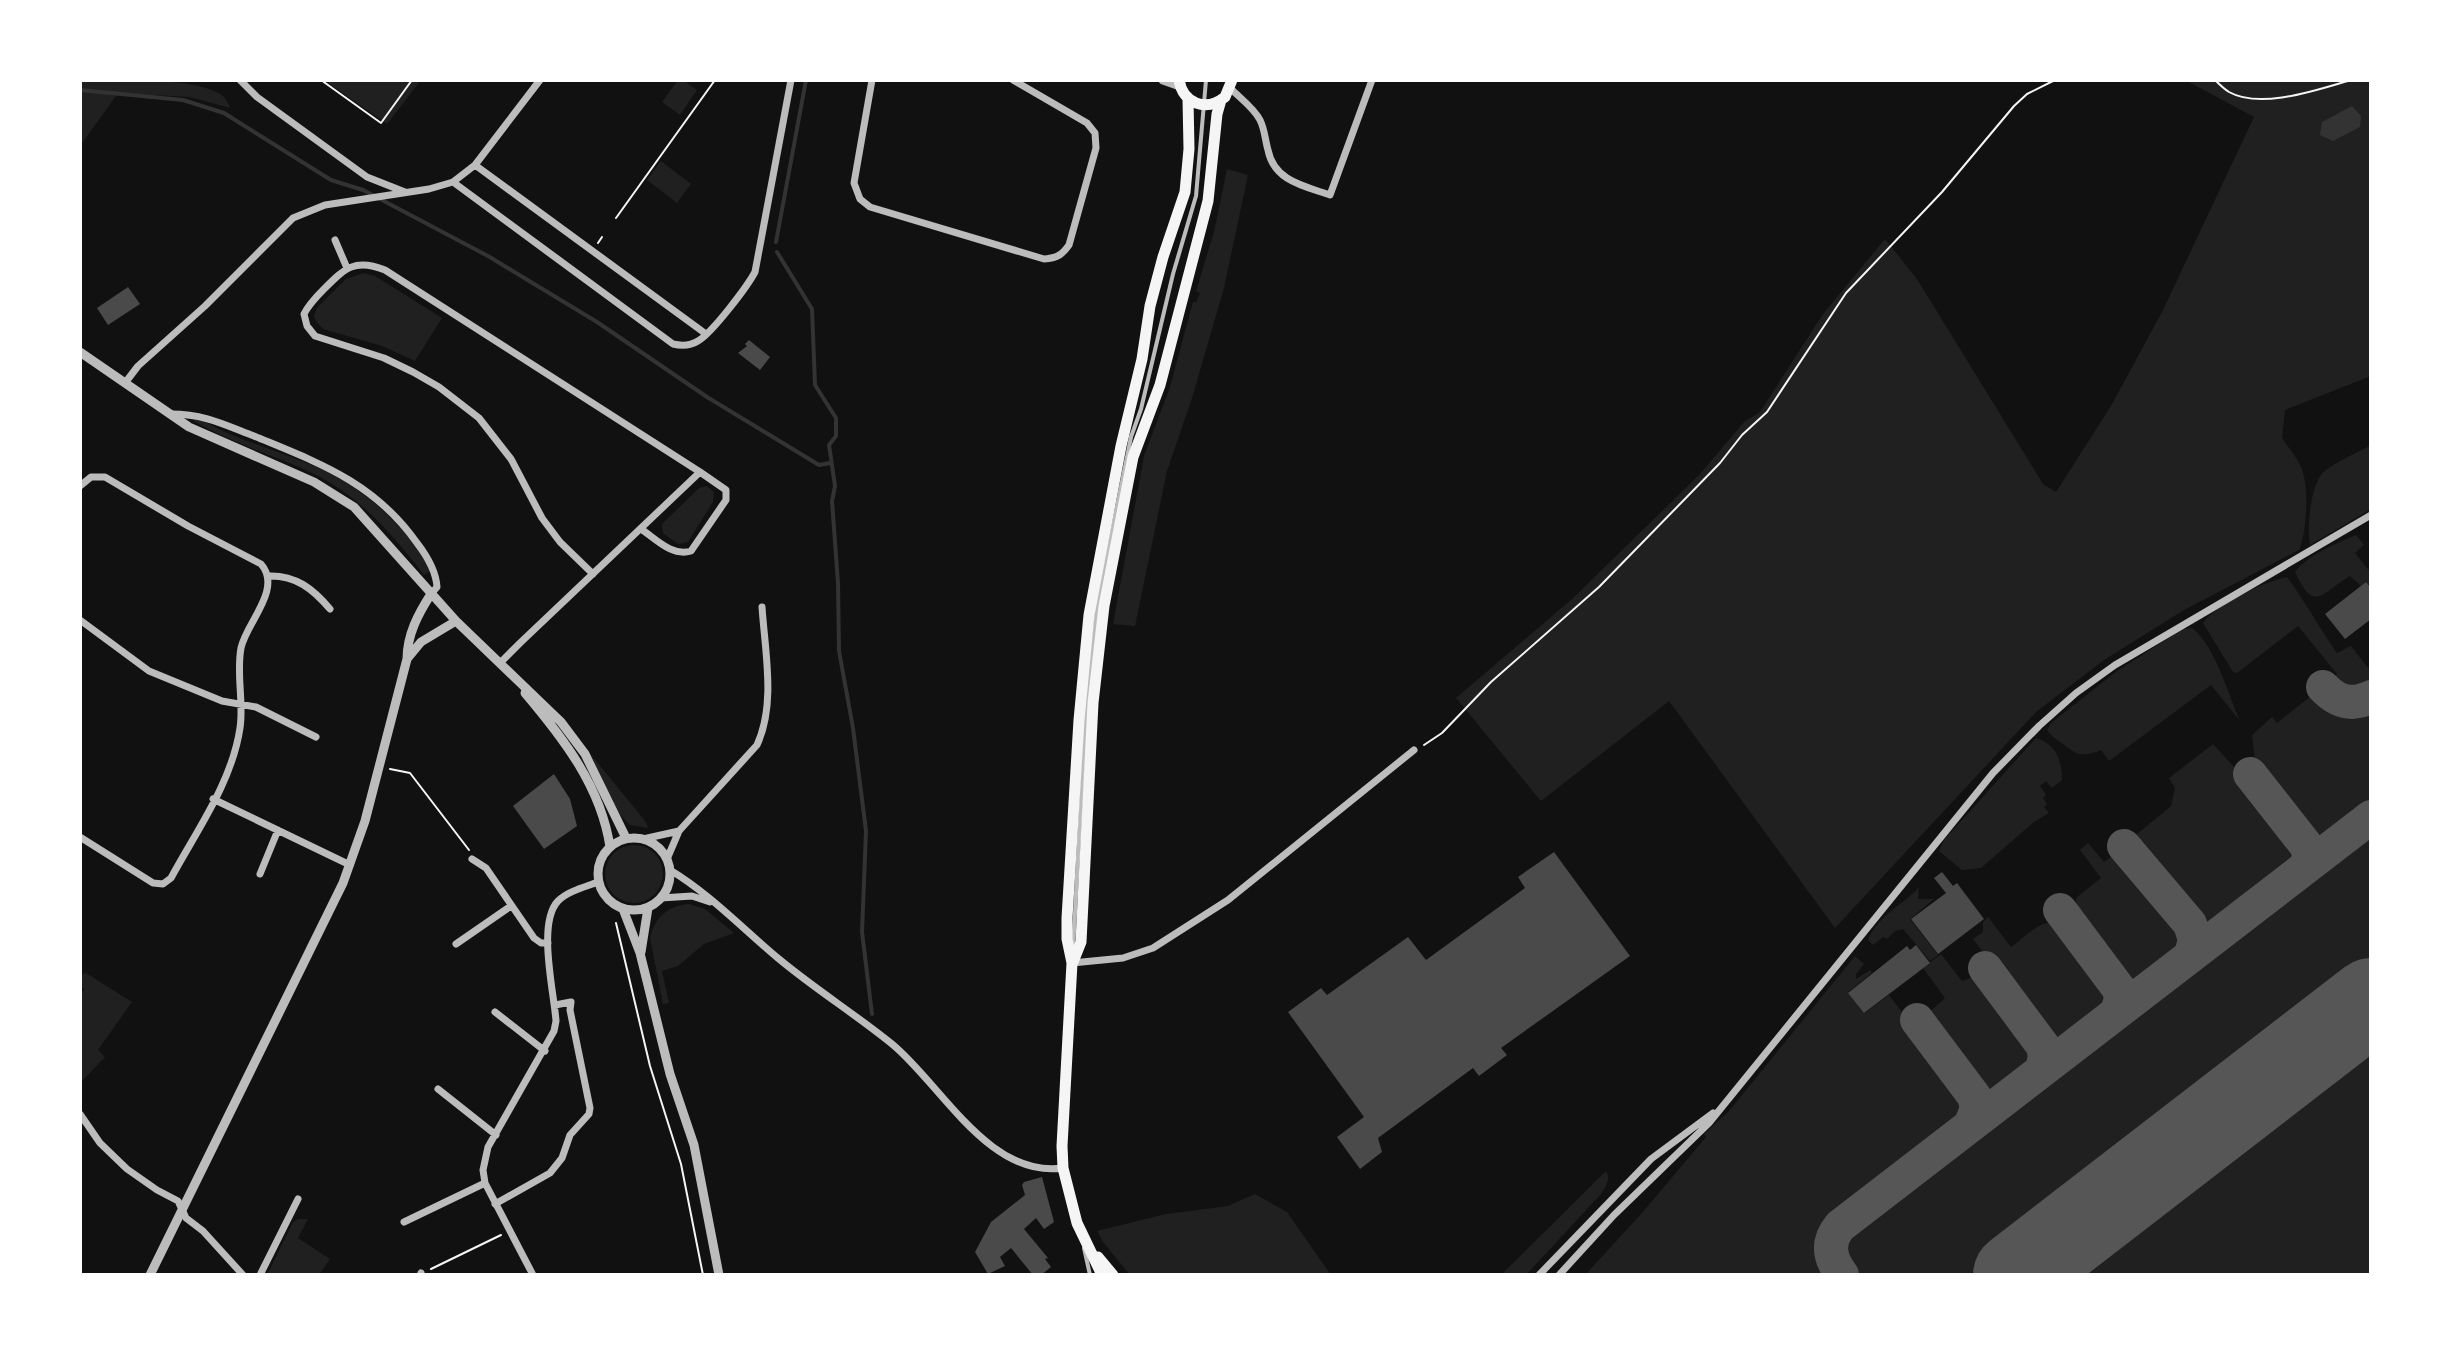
<svg xmlns="http://www.w3.org/2000/svg" width="2451" height="1355" font-family="Barlow,sans-serif">
  <style>
    .green { fill: #202020 }
    .water { fill: #333 }
    .lines { fill: none; stroke-linecap: round; stroke-linejoin: round }
    .stream { stroke: #333; stroke-width: 4 }
    .taxiway { stroke: #565656; stroke-width: 34 }
    .runway { stroke: #565656; stroke-width: 86 }
    .building { fill: #4a4a4a }
    .path { stroke: #f5f5f5; stroke-width: 2 }
    .service { stroke: #bcbcbc; stroke-width: 4 }
    .minor { stroke: #bcbcbc; stroke-width: 7 }
    .tertiary { stroke: #bcbcbc; stroke-width: 9 }
    .primary { stroke: #f5f5f5; stroke-width: 11 }
  </style>
  <rect width="100%" height="100%" fill="#111"/>
  <!-- green -->
  <path class="green" d="M 80,80 C 110,80 202,76 224,97 C 227,100 228,104 230,108 L 190,97 L 118,93 L 80,146 Z
    M 324,80 L 421,80 L 387,124 Z
    M 678,80 L 683,80 L 697,90 L 680,115 L 662,102 Z
    M 2185,80 L 2371,80 L 2371,376 L 2285,410 L 2282,438 C 2288,447 2296,456 2300,465 C 2310,483 2307,532 2299,550 L 2184,610 L 2104,660 L 2036,712 L 1835,928 L 1669,701 L 1541,801 L 1456,698 L 1572,599 L 1700,474 L 1744,422 L 1760,412 L 1823,314 L 1885,239 L 1917,279 L 2043,484 L 2056,492 L 2111,406 L 2163,310 L 2254,117 Z
    M 661,161 L 691,184 L 677,203 L 647,180 Z
    M 1227,169 L 1248,175 L 1224,288 L 1192,398 L 1167,471 L 1135,626 L 1113,624 L 1144,456 L 1169,390 L 1193,302 L 1196,302 L 1200,293 L 1196,291 L 1214,232 Z
    M 364,273 L 375,276 L 442,318 L 415,361 L 382,346 L 323,329 L 316,321 L 314,316 L 317,308 L 346,279 Z
    M 194,418 L 199,418 C 232,439 271,448 307,463 C 358,483 405,523 431,571 L 424,575 C 392,534 360,496 312,473 C 273,455 232,443 194,421 Z
    M 2371,445 L 2371,509 L 2310,545 C 2307,526 2310,491 2321,475 C 2328,465 2359,452 2371,445 Z
    M 707,486 L 714,492 L 713,502 L 688,542 L 678,544 L 663,533 L 662,524 L 699,488 Z
    M 2356,535 L 2364,545 L 2355,553 L 2371,573 L 2371,588 L 2366,582 L 2361,586 L 2350,576 C 2322,592 2315,615 2295,572 C 2309,554 2335,544 2356,535 Z
    M 2287,577 C 2306,602 2319,628 2337,653 L 2351,646 L 2369,669 L 2371,668 L 2371,692 C 2355,701 2337,699 2327,683 L 2337,674 L 2298,626 L 2237,673 L 2233,672 L 2203,623 C 2216,605 2265,581 2287,577 Z
    M 2192,628 C 2216,647 2227,692 2240,721 L 2211,685 L 2109,761 L 2101,750 C 2083,757 2078,756 2063,744 C 2056,739 2052,737 2047,730 L 2051,723 L 2117,671 L 2183,629 Z
    M 2316,692 L 2347,707 L 2371,703 L 2371,807 L 2325,842 L 2317,842 L 2310,837 L 2256,769 L 2252,735 L 2272,717 L 2277,723 Z
    M 2036,738 C 2056,744 2062,760 2062,780 L 2052,788 L 2046,781 L 2040,786 L 2046,795 L 2043,798 L 2047,804 L 2044,807 L 2049,813 L 2034,822 L 1981,868 L 1962,870 L 1939,851 L 1944,840 Z
    M 2213,744 L 2244,778 L 2303,854 L 2300,861 L 2220,922 L 2206,923 L 2195,918 L 2131,839 L 2171,806 L 2175,788 L 2169,778 Z
    M 592,756 L 646,822 L 648,828 L 630,825 L 620,815 L 618,816 Z
    M 2371,828 L 2371,965 L 1969,1275 L 1854,1275 C 1836,1253 1834,1246 1854,1225 Z
    M 2088,843 L 2104,862 L 2116,853 L 2122,856 L 2186,933 L 2184,948 L 2148,977 L 2134,984 L 2119,976 L 2073,914 L 2077,897 L 2101,878 L 2080,850 Z
    M605 874a29 29 0 1 1 58 0a29 29 0 1 1-58 0Z
    M 1919,887 L 1918,899 L 1934,899 L 1910,919 L 1938,955 L 1930,961 L 1903,929 L 1895,931 L 1887,939 L 1883,937 L 1873,945 L 1868,940 C 1879,914 1902,906 1919,887 Z
    M 689,904 L 705,909 L 734,933 L 704,944 L 678,966 L 662,971 L 669,1003 L 663,1004 L 650,938 C 655,917 667,906 689,904 Z
    M 1988,917 L 2011,947 C 2026,937 2043,915 2062,924 L 2111,992 C 2111,1008 2081,1034 2066,1039 C 2059,1041 2052,1038 2046,1035 L 1973,939 L 1983,932 L 1983,922 Z
    M 1941,954 L 1962,981 L 1974,977 L 1984,979 C 2000,999 2042,1041 2032,1067 C 2018,1078 1999,1102 1980,1091 L 1924,1017 L 1945,998 L 1923,968 Z
    M 1855,956 L 1864,964 L 1856,974 L 1856,979 L 1870,970 L 1872,973 L 1848,992 L 1865,1013 L 1889,995 L 1970,1103 L 1964,1118 L 1828,1226 C 1819,1243 1819,1259 1830,1275 L 1585,1275 L 1642,1213 L 1706,1137 L 1704,1134 L 1729,1111 Z
    M 86,973 L 132,1002 L 98,1050 L 105,1057 L 81,1082 L 80,993 L 84,990 L 80,984 L 80,975 Z
    M 2371,1035 L 2371,1275 L 2060,1275 Z
    M 1606,1171 C 1611,1180 1606,1186 1601,1194 L 1526,1275 L 1501,1275 Z
    M 1255,1194 L 1287,1212 L 1331,1275 L 1130,1275 L 1103,1242 L 1097,1231 L 1166,1214 L 1228,1206 Z
    M 298,1219 L 308,1219 L 298,1238 L 330,1259 L 319,1275 L 267,1275 L 293,1222 Z"/>
  <!-- water -->
  <path class="water" d="M 2352,106 L 2361,116 L 2360,127 L 2333,141 L 2320,135 L 2322,122 Z"/>
  <g class="lines">
    <!-- stream -->
    <path class="stream" d="M 80,90 L 183,100 L 224,113 L 331,180 L 363,190 L 488,256 L 597,322 L 707,397 L 819,465 L 830,463
      M 776,242 L 806,80
      M 777,252 L 812,309 L 815,385 L 836,418 L 836,436 L 829,445 L 835,486 L 832,501 L 838,583 L 839,651 L 853,728 L 866,831 L 862,932 L 872,1014"/>
    <!-- taxiway -->
    <path class="taxiway" d="M 2323,687 C 2337,702 2352,706 2371,697
      M 2250,774 L 2305,844 L 2310,853 L 2306,867
      M 2124,846 L 2190,924 L 2195,940 L 2191,955
      M 2060,910 L 2119,989 L 2121,999 L 2117,1012
      M 1985,968 L 2043,1046 L 2045,1057 L 2042,1069
      M 1917,1020 L 1974,1096 L 1977,1108 L 1971,1124
      M 1842,1275 C 1830,1259 1826,1243 1840,1226 L 2371,817"/>
    <!-- runway -->
    <path class="runway" d="M 2016,1275 L 2371,1001"/>
  </g>
  <!-- building -->
  <path class="building" d="M 128,287 L 140,304 L 108,325 L 97,308 Z
    M 749,340 L 770,357 L 760,370 L 738,353 L 747,346 L 745,344 Z
    M 2366,582 L 2371,588 L 2371,619 L 2345,639 L 2325,614 Z
    M 554,774 L 570,799 L 577,826 L 544,849 L 513,806 Z
    M 1554,852 L 1630,956 L 1501,1048 L 1507,1055 L 1479,1076 L 1473,1068 L 1378,1138 L 1382,1152 L 1360,1169 L 1337,1137 L 1364,1117 L 1288,1012 L 1321,988 L 1327,995 L 1408,937 L 1426,960 L 1525,888 L 1518,877 Z
    M 1942,872 L 1953,886 L 1957,883 L 1984,919 L 1938,954 L 1911,919 L 1946,893 L 1934,878 Z
    M 1916,945 L 1930,963 L 1864,1013 L 1848,993 L 1907,946 L 1910,950 Z
    M 1042,1177 L 1054,1222 L 1044,1229 L 1036,1218 L 1024,1229 L 1048,1258 L 1045,1259 L 1051,1267 L 1041,1275 L 1033,1275 L 1011,1248 L 1000,1257 L 1005,1266 L 988,1274 L 975,1252 L 991,1222 L 1025,1195 L 1022,1185 L 1024,1182 Z"/>
  <g class="lines">
    <!-- path -->
    <path class="path" d="M 321,80 L 381,123 L 412,80
      M 2215,80 C 2219,84 2224,89 2229,92 C 2261,110 2319,89 2351,80
      M 616,218 L 715,80
      M 598,243 L 602,237
      M 1424,745 L 1442,733 L 1491,682 L 1599,587 L 1720,463 L 1742,435 L 1767,412 L 1846,293 L 1942,192 L 2014,106 L 2027,94 L 2055,80
      M 390,769 L 410,773 L 469,850
      M 616,923 L 650,1066 L 681,1164 L 703,1275
      M 431,1269 L 501,1235"/>
    <!-- service -->
    <path class="service" d="M 1073,949 L 1086,712 L 1097,607 L 1131,437 L 1141,409 L 1173,274 L 1196,196 L 1206,80
      M 1084,1248 L 1090,1275"/>
    <!-- minor -->
    <path class="minor" d="M 240,80 L 257,97 L 367,177 L 405,192
      M 872,80 L 854,183 L 860,199 L 870,207 L 1044,259 C 1057,258 1062,255 1069,245 L 1096,148 L 1095,133 L 1087,123 L 1013,80
      M 1230,88 C 1240,98 1254,108 1260,120 C 1265,130 1265,140 1268,150 C 1274,181 1304,186 1330,195 L 1372,80
      M 475,165 L 706,334
      M 453,182 L 673,344 C 682,346 690,346 698,341 C 712,333 747,287 755,272 L 791,80
      M 335,240 L 347,268
      M 125,383 L 138,366 L 205,306 L 293,218 L 325,205 L 429,189 L 453,182 L 475,165 L 540,80
      M 171,414 C 204,414 223,424 254,436 C 319,463 374,482 417,543 C 427,556 436,571 437,587 L 431,594
      M 80,486 L 91,477 L 105,477 L 188,526 L 261,564 C 283,589 246,623 241,648 C 236,675 244,701 240,728 C 232,782 197,830 171,878 L 163,884 L 153,883 L 80,837
      M 593,574 L 560,542 L 542,518 L 511,459 L 479,418 L 439,387 L 413,372 L 384,358 L 315,336 L 307,326 L 304,314 C 309,304 316,297 324,289 C 345,268 355,258 385,270 L 700,472
      M 268,576 C 296,575 313,589 330,609
      M 80,620 L 149,671 L 222,701 L 256,707 L 316,737
      M 500,663 L 520,643 L 700,472 L 726,490 L 726,500 L 691,551 C 672,557 656,539 641,529
      M 213,799 L 350,865
      M 643,839 L 679,831
      M 472,859 L 486,868 L 534,938 L 541,943 L 548,943
      M 667,859 L 679,831 L 757,745 C 776,704 765,652 762,607
      M 670,870 C 710,894 743,929 779,959 C 815,989 855,1014 892,1044 C 940,1083 989,1179 1063,1168
      M 260,874 L 278,830
      M 661,898 L 692,896 L 710,902
      M 456,944 L 511,906
      M 1072,963 L 1123,958 L 1153,948 L 1228,900 L 1414,750
      M 495,1012 L 545,1051
      M 438,1089 L 496,1135
      M 80,1114 L 100,1143 L 127,1169 L 157,1190 L 178,1201 L 186,1218 L 203,1231 L 243,1275
      M 495,1204 L 550,1173 L 562,1158 L 570,1135 L 589,1114 L 590,1108 L 570,1010 L 571,1002 L 555,1005
      M 404,1222 L 485,1183
      M 260,1275 L 298,1199
      M 420,1275 L 421,1273
      M 533,1275 L 485,1183 L 483,1170 L 488,1147 L 554,1031 L 556,1021 C 554,992 537,923 558,901 C 568,891 585,887 598,882
      M 1539,1275 L 1651,1159 L 1713,1113
      M 1559,1275 L 1614,1215 L 1709,1123 L 1993,773 L 2039,726 L 2076,693 L 2115,665 L 2371,515"/>
    <!-- tertiary -->
    <path class="tertiary" d="M 1163,80 L 1180,86
      M 80,352 L 189,427 L 314,482 L 354,507 L 456,621 L 561,722 L 585,754 L 626,838
      M 407,659 L 421,642 L 456,621
      M 525,693 C 564,739 601,787 610,847
      M598 874a36 36 0 1 1 72 0a36 36 0 1 1-72 0Z
      M 623,909 L 640,953 L 670,1074 L 694,1145 L 719,1275
      M 641,952 L 648,908
      M 150,1275 L 343,883 L 365,821 L 407,659 C 407,635 418,614 431,594"/>
    <!-- primary -->
    <path class="primary" d="M 1179,80 C 1183,104 1206,112 1225,97 L 1232,80
      M 1073,962 L 1081,942 L 1093,703 L 1104,606 L 1133,457 L 1160,385 L 1208,201 L 1217,114 L 1221,100
      M 1098,1257 L 1113,1275
      M 1102,1275 L 1077,1223 L 1063,1168 L 1062,1146 L 1072,963 L 1067,939 L 1067,918 L 1079,720 L 1089,615 L 1121,446 L 1142,359 L 1150,306 L 1163,257 L 1185,192 L 1189,149 L 1188,99"/>
  </g>
  <!-- border -->
  <rect width="2451" height="1355" fill="none" stroke="#ffffff" stroke-width="164"/>
</svg>
